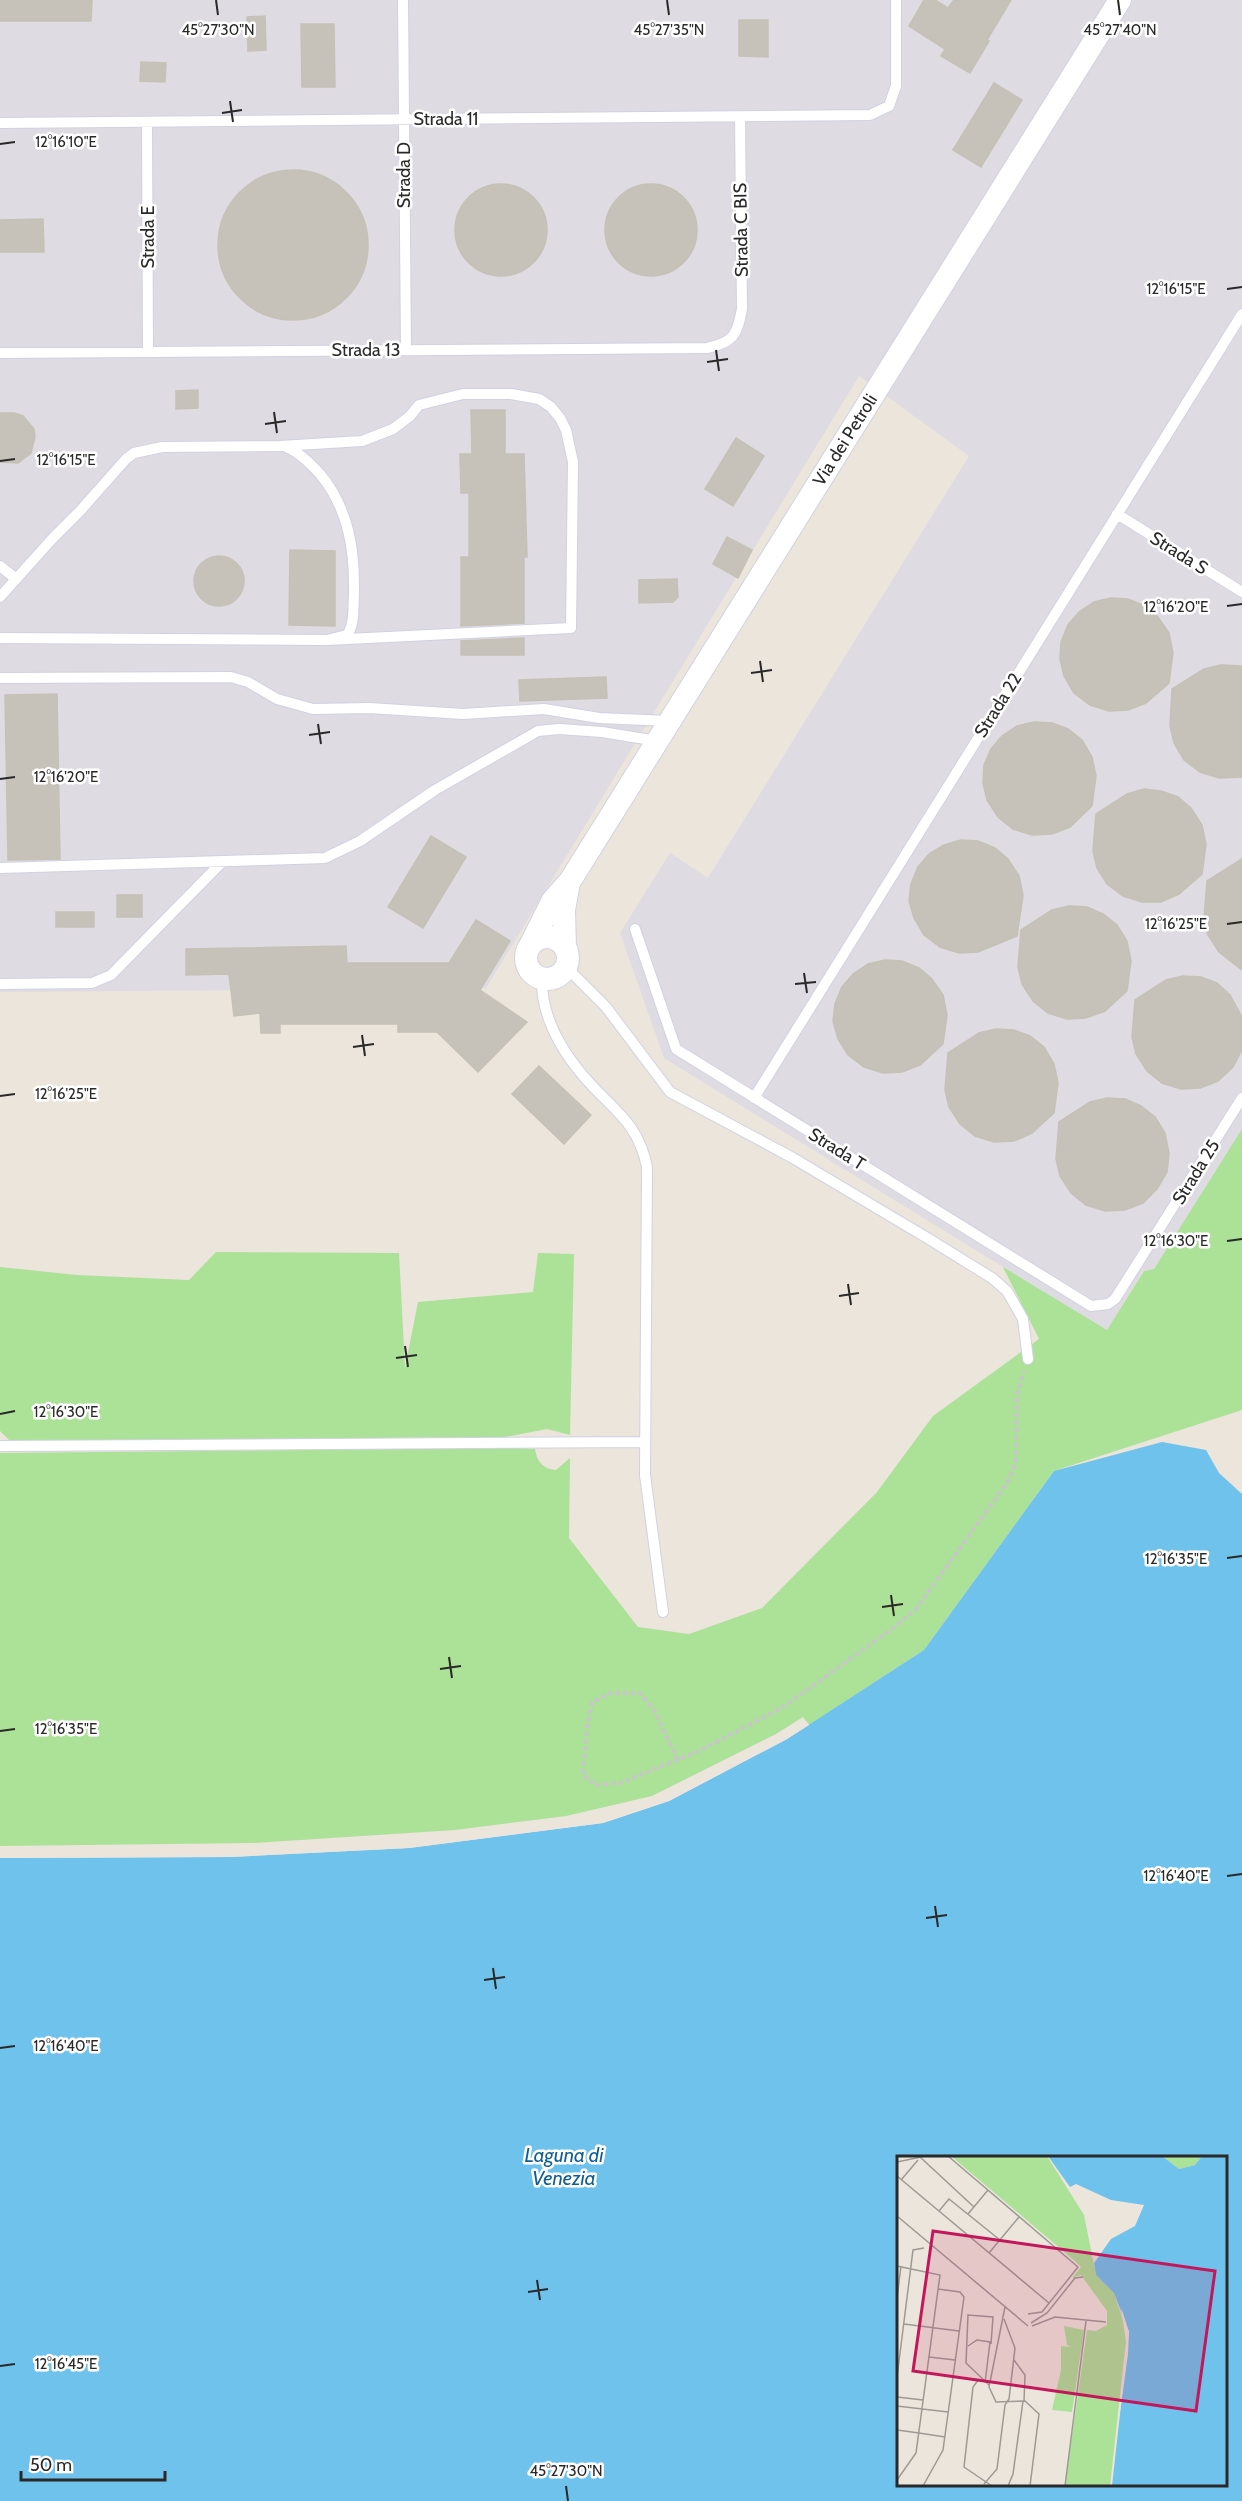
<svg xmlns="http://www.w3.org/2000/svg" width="1242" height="2501" font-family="Cabin,sans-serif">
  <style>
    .industrial { fill: #dedbe3 }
    .green { fill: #ace198 }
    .water { fill: #6fc2ec; fill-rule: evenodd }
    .pier { fill: #ebe5db }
    .building { fill: #c6c2ba; stroke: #c6c1b5; stroke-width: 1.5 }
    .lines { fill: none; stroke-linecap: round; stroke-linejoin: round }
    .service-casing { stroke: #d0d2e2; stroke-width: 12 }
    .minor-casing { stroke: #d0d2e2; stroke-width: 24 }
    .path { stroke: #c7c7c7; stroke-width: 4; stroke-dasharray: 4.5 3; stroke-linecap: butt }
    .service { stroke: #fff; stroke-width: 10 }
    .minor { stroke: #fff; stroke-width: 22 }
    .ticks { fill: none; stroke: #292929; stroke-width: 2 }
    .labels { text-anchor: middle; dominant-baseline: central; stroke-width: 5; stroke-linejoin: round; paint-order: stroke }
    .street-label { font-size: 18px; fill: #292929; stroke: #fff }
    .water-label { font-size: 20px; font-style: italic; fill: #0f5f96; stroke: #fff }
    .inset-road { fill: none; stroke: #9d9a94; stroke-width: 1.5 }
    .view { fill: #c2185b; fill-opacity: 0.15; stroke: #c2185b; stroke-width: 3 }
    .inset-edge { fill: none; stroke: #292929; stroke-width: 3 }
    .ticks-label { font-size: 15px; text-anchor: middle; fill: #292929; stroke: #fff; stroke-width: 5; stroke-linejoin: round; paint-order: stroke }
  </style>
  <rect width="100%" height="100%" fill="#ebe5db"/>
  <!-- industrial -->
  <path class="industrial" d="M 0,0 L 1242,0 L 1242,1130 L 1154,1269 L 1143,1271 L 1107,1331 L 664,1058 L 620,933 L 670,853 L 708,878 L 969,456 L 859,376 L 486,988 L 0,992 Z"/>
  <!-- green -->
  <path class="green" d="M 1242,1129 L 1242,1410 L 1054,1471 L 924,1650 L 809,1725 L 803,1717 L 776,1734 L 652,1796 L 566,1816 L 455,1830 L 253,1843 L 0,1846 L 0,1453 L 514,1448 L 535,1449 C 537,1462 543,1469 556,1470 L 570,1458 L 569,1538 L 638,1627 L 689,1634 L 762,1608 L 877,1492 L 933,1416 L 1039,1339 L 1003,1267 L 1107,1330 L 1144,1271 L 1154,1269 Z
    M 216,1252 L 399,1253 L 405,1368 L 418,1302 L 533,1292 L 538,1253 L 574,1254 L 570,1435 L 547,1429 L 505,1437 L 10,1441 L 0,1431 L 0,1267 L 77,1275 L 189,1280 Z"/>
  <!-- water -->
  <path class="water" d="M 1162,1442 L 1206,1450 L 1219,1473 L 1242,1494 L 1242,2501 L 0,2501 L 0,1858 L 230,1857 L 409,1848 L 603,1823 L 669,1801 L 787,1739 L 924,1650 L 1054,1471 ZM 898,2158 L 1226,2158 L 1226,2484 L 898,2484 Z"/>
  <!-- pier -->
  <path class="pier" d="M 807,1722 L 809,1725 L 787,1739 L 669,1801 L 603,1823 L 409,1848 L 230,1857 L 0,1858 L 0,1855 L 230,1854 L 408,1845 L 603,1820 L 667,1798 L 786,1736 Z"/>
  <!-- building -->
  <path class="building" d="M 0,0 L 92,0 L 91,21 L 0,21 Z
    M 924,0 L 935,0 L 948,8 L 954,0 L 1011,0 L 987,40 L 989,41 L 970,73 L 941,56 L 945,49 L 909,26 Z
    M 265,16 L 266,50 L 248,51 L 247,17 Z
    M 739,20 L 768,20 L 768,57 L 739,56 Z
    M 301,24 L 334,24 L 335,87 L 302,87 Z
    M 141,62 L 166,63 L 165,82 L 140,81 Z
    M 994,83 L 1022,100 L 981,167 L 953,150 Z
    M218 245a75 75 0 1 1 150 0a75 75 0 1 1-150 0Z
    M455 230a46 46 0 1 1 92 0a46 46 0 1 1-92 0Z
    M605 230a46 46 0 1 1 92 0a46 46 0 1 1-92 0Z
    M 43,219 L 44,252 L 0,252 L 0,220 Z
    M 198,390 L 198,408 L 176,409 L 176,391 Z
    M 471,410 L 505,410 L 505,454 L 524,454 L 527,557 L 524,557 L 524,623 L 461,626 L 461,557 L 469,557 L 469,493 L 461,493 L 460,454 L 472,454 Z
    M 0,413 L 14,413 L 23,416 L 34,429 L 35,437 L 31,453 L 18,463 L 0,462 Z
    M 736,438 L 764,456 L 733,506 L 705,489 Z
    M 727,537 L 752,550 L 738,578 L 713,564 Z
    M 290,550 L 335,551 L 335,626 L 289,625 Z
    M194 581a25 25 0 1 1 50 0a25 25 0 1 1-50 0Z
    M 677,579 L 678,597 L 673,602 L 639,603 L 639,580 Z
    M 1111,598 L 1128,599 L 1145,606 L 1158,617 L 1169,633 L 1173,653 L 1169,683 L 1146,703 L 1128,710 L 1109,711 L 1090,705 L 1074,693 L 1064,676 L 1060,659 L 1061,642 L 1068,625 L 1079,612 L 1094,602 Z
    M 524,638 L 524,655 L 461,655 L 461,641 Z
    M 1221,665 L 1242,666 L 1242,777 L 1219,778 L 1200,772 L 1184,760 L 1174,743 L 1170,726 L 1172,689 L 1204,669 Z
    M 606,677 L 607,698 L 520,701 L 519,680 Z
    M 57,694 L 60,859 L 8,860 L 5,695 Z
    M 1034,722 L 1052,723 L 1068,729 L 1082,740 L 1092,757 L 1096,776 L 1092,806 L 1070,827 L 1052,834 L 1032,835 L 1013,829 L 998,817 L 987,800 L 983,783 L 984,765 L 991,749 L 1002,736 L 1017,726 Z
    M 1144,789 L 1161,791 L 1178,797 L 1191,808 L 1202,825 L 1206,844 L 1202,874 L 1179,894 L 1161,902 L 1142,902 L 1123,896 L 1107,884 L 1097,868 L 1093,851 L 1096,814 L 1127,794 Z
    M 431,836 L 466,857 L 423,928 L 388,907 Z
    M 961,840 L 978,841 L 995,848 L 1008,859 L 1019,876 L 1023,895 L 1017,936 L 978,952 L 959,953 L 940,947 L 924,935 L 914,918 L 909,901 L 911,884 L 918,867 L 929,854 L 944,845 Z
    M 1242,859 L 1242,970 L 1219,952 L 1208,935 L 1204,919 L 1207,881 Z
    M 117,895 L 142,895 L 142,917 L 117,917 Z
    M 1069,906 L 1087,907 L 1103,914 L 1117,925 L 1127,941 L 1131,961 L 1127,991 L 1105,1011 L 1086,1018 L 1067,1019 L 1048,1013 L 1033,1001 L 1022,984 L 1018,967 L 1021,930 L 1052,910 Z
    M 56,912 L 94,912 L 94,927 L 56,927 Z
    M 476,920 L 510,941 L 480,990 L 527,1022 L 478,1072 L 437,1032 L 398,1032 L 398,1024 L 280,1024 L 280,1033 L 261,1033 L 260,1013 L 234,1016 L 229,974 L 186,975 L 186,949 L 346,946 L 347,963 L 449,963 Z
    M 885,960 L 902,961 L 919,968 L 932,979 L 943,995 L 947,1015 L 943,1044 L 920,1065 L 902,1072 L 883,1073 L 864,1067 L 848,1055 L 838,1039 L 833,1021 L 835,1004 L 842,987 L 853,974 L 868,964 Z
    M 1183,976 L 1201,977 L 1217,983 L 1230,995 L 1242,1017 L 1242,1050 L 1233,1067 L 1218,1081 L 1200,1088 L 1181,1089 L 1162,1083 L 1147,1071 L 1136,1054 L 1132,1037 L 1135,1000 L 1166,980 Z
    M 996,1029 L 1014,1030 L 1030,1036 L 1044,1047 L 1054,1064 L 1058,1083 L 1054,1113 L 1032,1133 L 1014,1141 L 994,1142 L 975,1136 L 960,1124 L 949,1107 L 945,1090 L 948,1053 L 979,1033 Z
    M 539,1066 L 591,1115 L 564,1144 L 512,1094 Z
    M 1107,1098 L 1125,1099 L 1141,1106 L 1155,1117 L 1165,1133 L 1169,1153 L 1167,1172 L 1157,1189 L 1143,1203 L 1125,1210 L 1105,1211 L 1086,1205 L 1071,1193 L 1060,1176 L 1056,1159 L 1059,1122 L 1090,1102 Z"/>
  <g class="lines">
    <!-- service casing -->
    <g class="service-casing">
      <path id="service" d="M 403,0 L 406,350
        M 147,122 L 148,352
        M 0,123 L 870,115 L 889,106 L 896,86 L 896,0
        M 0,353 L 707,348 C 734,342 737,335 742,309 L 740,117
        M 1117,514 L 1242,592
        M 0,566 L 15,578
        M 0,597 L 52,539 L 80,511 L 126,459 L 134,453 L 162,447 L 280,446 L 362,441 L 393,429 L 410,416 L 419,405 L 463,394 L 511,394 L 539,399 L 551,407 L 560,418 L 566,430 L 573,462 L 571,628 L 327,640
        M 0,638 L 327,640 L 347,635 C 355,624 353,608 354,595 C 355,551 349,509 320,474 C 310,463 298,451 284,446
        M 0,678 L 231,677 L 248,682 L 277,699 L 313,709 L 369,708 L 463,714 L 544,709 L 599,718 L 669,721
        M 0,868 L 325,858 L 360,841 L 435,790 L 538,731 L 559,729 L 602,732 L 657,741
        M 635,929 L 676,1049 L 1091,1306 L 1108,1304 L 1115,1299 L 1242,1098
        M 566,967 L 606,1007 L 670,1092 L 793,1158 L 929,1239 L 992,1278 L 1007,1291 L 1023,1319 L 1028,1359
        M 542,979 C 541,1017 561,1050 585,1078 C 613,1110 638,1122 647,1167 L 645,1475 L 663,1612
        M 0,984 L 92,983 L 111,975 L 222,862
        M 754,1098 L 1242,314
        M 0,1446 L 645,1442"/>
    </g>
    <!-- minor casing -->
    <g class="minor-casing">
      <path id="minor" d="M526 958a21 21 0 1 1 42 0a21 21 0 1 1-42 0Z
        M 531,944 L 553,900 L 570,881 L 1120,0
        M 565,948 L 564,910 L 569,882"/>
    </g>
    <!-- path -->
    <path class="path" d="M 678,1760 L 654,1710 L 640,1693 L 610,1693 L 592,1702 L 587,1728 L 583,1774 L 595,1785 L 620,1783 L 701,1750 L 783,1707 L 892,1629 L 916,1609 L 1007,1483 L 1016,1463 L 1017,1395 L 1024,1371"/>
    <!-- service -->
    <use href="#service" class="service"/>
    <!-- minor -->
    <use href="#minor" class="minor"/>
  </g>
  <!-- ticks -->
  <path class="ticks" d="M 216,0 L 218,15M 667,0 L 669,15M 1118,0 L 1120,15M 230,101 L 233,122M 222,113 L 242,110M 0,144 L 15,142M 1227,289 L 1242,287M 716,350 L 719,371M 707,362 L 728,359M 274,412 L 277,433M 265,424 L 286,421M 0,461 L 15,459M 1227,606 L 1242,604M 760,661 L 763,682M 751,673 L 772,670M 318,724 L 321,744M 309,735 L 330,732M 0,779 L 15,777M 1227,924 L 1242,922M 804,973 L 807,993M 795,984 L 816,982M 362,1035 L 365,1056M 353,1047 L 374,1044M 0,1096 L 15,1094M 1227,1241 L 1242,1239M 848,1284 L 851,1305M 839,1296 L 859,1293M 405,1346 L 408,1367M 396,1358 L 417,1355M 0,1414 L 15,1411M 1227,1558 L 1242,1556M 891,1595 L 894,1616M 882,1607 L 903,1604M 449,1657 L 452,1678M 440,1669 L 461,1666M 0,1731 L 15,1729M 1227,1876 L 1242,1874M 935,1906 L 938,1927M 926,1918 L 947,1915M 493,1968 L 496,1989M 484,1980 L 505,1977M 0,2048 L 15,2046M 537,2280 L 540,2300M 528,2292 L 548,2289M 0,2366 L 15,2364M 566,2486 L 568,2501"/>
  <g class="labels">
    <!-- street labels -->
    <g class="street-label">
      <text x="446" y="119">Strada 11</text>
      <text transform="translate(404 175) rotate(-90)">Strada D</text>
      <text transform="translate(741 230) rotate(-91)">Strada C BIS</text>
      <text transform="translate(148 237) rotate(-90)">Strada E</text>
      <text x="366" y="350">Strada 13</text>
      <text transform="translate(845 440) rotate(-58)">Via dei Petroli</text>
      <text transform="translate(1179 553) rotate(32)">Strada S</text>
      <text transform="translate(998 705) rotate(-58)">Strada 22</text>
      <text transform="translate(837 1149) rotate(32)">Strada T</text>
      <text transform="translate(1196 1172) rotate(-58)">Strada 25</text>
    </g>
    <!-- water labels -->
    <g class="water-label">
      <text x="564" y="2155">Laguna di<tspan x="564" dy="23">Venezia</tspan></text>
    </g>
  </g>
  <!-- overview -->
  <g transform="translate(897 2156)">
    <rect width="330" height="330" fill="#ebe5db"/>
    <path d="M 54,0 L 150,0 L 187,59 L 199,119 L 217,137 L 230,176 L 213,330 L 168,330 L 190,174 L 199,175 L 210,169 L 210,155 L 184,119 L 175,122 L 184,111 L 178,105 ZM 265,0 L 305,0 L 298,9 L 282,13 ZM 167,170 L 187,174 L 175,256 L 155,254 L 164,214 L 164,190 L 174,191 L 170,189 Z" fill="#ace198"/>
    <path d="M 151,0 L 265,0 L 282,13 L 298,9 L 305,0 L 330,0 L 330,330 L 215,330 L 232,176 L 217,137 L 199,119 L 197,107 L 214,83 L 238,70 L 247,49 L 214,44 L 179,28 L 173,31 Z" fill="#6fc2ec"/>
    <path d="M 224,151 L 232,176 L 231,198 L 213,330 L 230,193 Z" fill="#ebe5db"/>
    <path class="inset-road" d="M 51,0 L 181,111 L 145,156 L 131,158M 23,1 L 77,51M 0,6 L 24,1M 0,20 L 152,147M 4,24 L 21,4M 42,55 L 52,43 L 103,84M 71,58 L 91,34M 0,60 L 131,170M 92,97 L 122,61M 0,110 L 43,119 L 19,297 L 0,324M 0,142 L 4,110M 108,151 L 92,231 L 99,246 L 128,245 L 142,258 L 133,330M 134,167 L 150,157 L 178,122 L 186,121M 7,168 L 62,175M 135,170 L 158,161 L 209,166M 71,190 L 80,184 L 93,186 L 88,227M 32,201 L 58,204M 117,204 L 128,219 L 127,245M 0,221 L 16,94 L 27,92M 82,223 L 76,231 L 67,311 L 95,330M 92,229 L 69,207 L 71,159 L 96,161 L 94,188M 0,241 L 26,244M 0,250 L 51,256M 0,274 L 22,277M 22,277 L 48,281M 87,328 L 100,313 L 108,249 L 112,243 L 118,192 L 107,163M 26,330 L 46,294 L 67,141 L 63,136 L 41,133M 111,330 L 116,318 L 126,245M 168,330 L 189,165"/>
    <path class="view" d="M 36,75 L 318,115 L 299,255 L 16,215 Z"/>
    <rect width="330" height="330" class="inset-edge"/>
  </g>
  <g class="ticks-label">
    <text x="218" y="35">45°27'30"N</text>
    <text x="669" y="35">45°27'35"N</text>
    <text x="1120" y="35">45°27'40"N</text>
    <text x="66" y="147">12°16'10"E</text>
    <text x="1176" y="294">12°16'15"E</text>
    <text x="66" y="465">12°16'15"E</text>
    <text x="1176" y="612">12°16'20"E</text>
    <text x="66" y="782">12°16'20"E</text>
    <text x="1176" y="929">12°16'25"E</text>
    <text x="66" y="1099">12°16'25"E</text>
    <text x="1176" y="1246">12°16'30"E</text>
    <text x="66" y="1417">12°16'30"E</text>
    <text x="1176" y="1564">12°16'35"E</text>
    <text x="66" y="1734">12°16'35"E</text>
    <text x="1176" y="1881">12°16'40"E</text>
    <text x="66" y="2051">12°16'40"E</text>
    <text x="66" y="2369">12°16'45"E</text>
    <text x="566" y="2476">45°27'30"N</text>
  </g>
  <!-- scale -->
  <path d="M21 2471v9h144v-9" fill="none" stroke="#292929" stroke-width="3"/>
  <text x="30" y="2471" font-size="18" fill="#292929" stroke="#ffffff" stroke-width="4.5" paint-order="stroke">50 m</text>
</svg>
